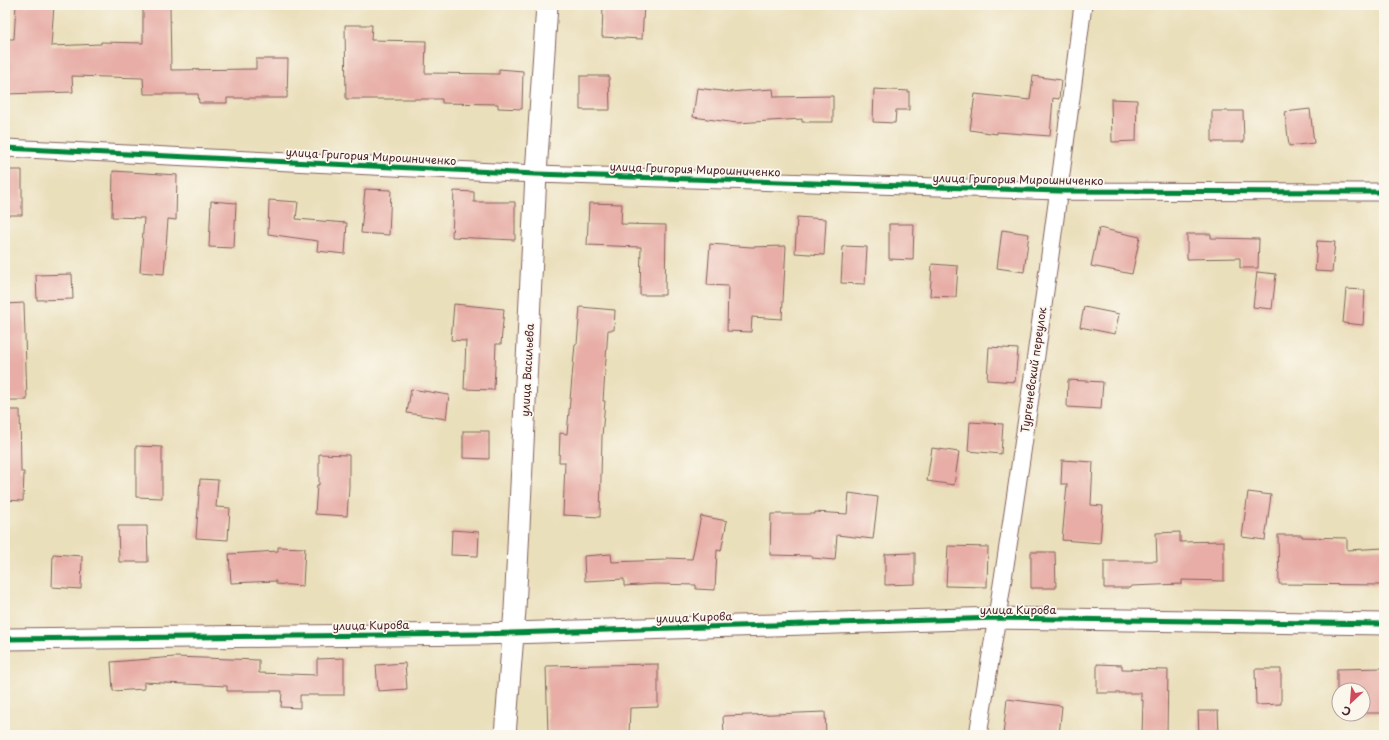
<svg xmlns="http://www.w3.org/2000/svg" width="1389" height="740" font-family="'Playpen Sans',sans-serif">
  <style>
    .building { fill: #e7ada6 }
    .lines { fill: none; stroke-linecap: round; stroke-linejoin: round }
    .minor-casing { stroke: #82625d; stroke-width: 19 }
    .tertiary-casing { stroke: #82625d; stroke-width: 23 }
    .minor { stroke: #fff; stroke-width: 17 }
    .tertiary { stroke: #fff; stroke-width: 21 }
    .cycleway-casing { stroke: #fbf7ec; stroke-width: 8 }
    .cycleway { stroke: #00873e; stroke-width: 5 }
    .labels { text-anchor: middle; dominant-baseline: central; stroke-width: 3.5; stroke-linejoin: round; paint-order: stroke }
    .street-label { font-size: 11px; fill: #4a1f2b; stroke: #fbf7ec }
  </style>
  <rect width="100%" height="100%" fill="#fbf7ec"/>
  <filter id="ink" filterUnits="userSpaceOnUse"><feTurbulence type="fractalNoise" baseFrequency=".025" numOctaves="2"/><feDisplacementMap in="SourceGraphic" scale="8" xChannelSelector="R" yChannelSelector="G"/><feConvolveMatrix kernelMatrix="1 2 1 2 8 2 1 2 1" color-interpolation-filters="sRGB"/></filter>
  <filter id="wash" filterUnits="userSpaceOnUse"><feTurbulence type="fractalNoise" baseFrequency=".012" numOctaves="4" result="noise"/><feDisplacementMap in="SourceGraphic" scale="16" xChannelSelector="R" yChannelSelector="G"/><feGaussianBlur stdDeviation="0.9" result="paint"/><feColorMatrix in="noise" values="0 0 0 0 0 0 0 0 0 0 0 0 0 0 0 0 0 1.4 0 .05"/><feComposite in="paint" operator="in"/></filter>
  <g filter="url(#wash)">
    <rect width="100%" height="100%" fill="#eadfbb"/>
    <g id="blocks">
      <!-- building -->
      <path class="building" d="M 16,5 L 54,5 L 51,46 L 101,44 L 101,42 L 143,43 L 143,7 L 170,7 L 171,70 L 256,69 L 256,59 L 288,59 L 287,98 L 227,98 L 227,103 L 199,103 L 198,94 L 144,94 L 143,78 L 72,76 L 73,92 L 5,94 L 5,39 L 14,39 Z
        M 603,5 L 644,5 L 642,39 L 602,37 Z
        M 345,25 L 372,25 L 371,40 L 426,41 L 425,73 L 499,74 L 499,69 L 523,71 L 522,109 L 498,108 L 498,104 L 442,103 L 442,99 L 346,99 Z
        M 580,76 L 609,76 L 610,110 L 580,110 Z
        M 1033,76 L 1061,80 L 1059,99 L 1053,98 L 1050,136 L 997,132 L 997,134 L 970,130 L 975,94 L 1030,100 Z
        M 697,88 L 729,92 L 773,89 L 774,97 L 833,96 L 833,122 L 802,122 L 802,119 L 737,123 L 693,117 Z
        M 874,89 L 909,91 L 909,110 L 896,110 L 895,123 L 873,122 Z
        M 1111,99 L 1137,100 L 1136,141 L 1112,142 Z
        M 1310,109 L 1314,143 L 1289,146 L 1285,112 Z
        M 1212,111 L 1243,111 L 1244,142 L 1212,142 Z
        M 5,170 L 22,170 L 22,215 L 5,215 Z
        M 113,171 L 177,175 L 176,220 L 168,219 L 164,274 L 140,272 L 144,218 L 112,217 Z
        M 365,189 L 391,190 L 389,235 L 361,233 Z
        M 454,191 L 474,192 L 474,202 L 515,202 L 515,240 L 452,237 Z
        M 269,200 L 298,202 L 296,219 L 347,223 L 345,254 L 317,251 L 318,241 L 268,234 Z
        M 211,201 L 236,203 L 234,248 L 209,247 Z
        M 589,203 L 622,204 L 621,224 L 666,225 L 665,295 L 640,295 L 641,247 L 587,245 Z
        M 797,217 L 826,219 L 824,255 L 795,253 Z
        M 889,224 L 914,224 L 913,260 L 889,259 Z
        M 1099,228 L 1140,237 L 1132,274 L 1091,266 Z
        M 1002,230 L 1029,234 L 1024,272 L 997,268 Z
        M 1187,234 L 1211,234 L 1211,238 L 1259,239 L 1258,268 L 1240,268 L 1240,258 L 1187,259 Z
        M 1317,241 L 1335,242 L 1332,272 L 1315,271 Z
        M 710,244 L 751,247 L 786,246 L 782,319 L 752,317 L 751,332 L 727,331 L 728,286 L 707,285 Z
        M 843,246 L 867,247 L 865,284 L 841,283 Z
        M 932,264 L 958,266 L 956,297 L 930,296 Z
        M 1257,272 L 1276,274 L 1272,309 L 1253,307 Z
        M 72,274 L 73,299 L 37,300 L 36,275 Z
        M 1346,289 L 1365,290 L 1363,325 L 1343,323 Z
        M 24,303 L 27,400 L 5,400 L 5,304 Z
        M 454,304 L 504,309 L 501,344 L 496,344 L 494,390 L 464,389 L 466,341 L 451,340 Z
        M 580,307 L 615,310 L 614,330 L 608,330 L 603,401 L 605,401 L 602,436 L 600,517 L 563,515 L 565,462 L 559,462 L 560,433 L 567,434 L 575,344 L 577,344 Z
        M 1084,307 L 1119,314 L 1115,334 L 1080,327 Z
        M 989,347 L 1018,349 L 1015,382 L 987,380 Z
        M 1068,380 L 1103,382 L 1101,409 L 1067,407 Z
        M 411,389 L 449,395 L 446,419 L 407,413 Z
        M 5,410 L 20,410 L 21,472 L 24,472 L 23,501 L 5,500 Z
        M 970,422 L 1003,424 L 1001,454 L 968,451 Z
        M 463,431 L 489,431 L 489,459 L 463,458 Z
        M 136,446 L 162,447 L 162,498 L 136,497 Z
        M 932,448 L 959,452 L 954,485 L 927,481 Z
        M 319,454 L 349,455 L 349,487 L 347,516 L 315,514 L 317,485 L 319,485 Z
        M 1062,460 L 1093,462 L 1091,505 L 1103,506 L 1100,543 L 1062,540 L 1067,484 L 1061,484 Z
        M 200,479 L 218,480 L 216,507 L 230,508 L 228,540 L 196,538 Z
        M 1248,492 L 1271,495 L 1265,540 L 1242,537 Z
        M 849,493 L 878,497 L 873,539 L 837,535 L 835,560 L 812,558 L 812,556 L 770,555 L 771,514 L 815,514 L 815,512 L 847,514 Z
        M 701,516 L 727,521 L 721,551 L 717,550 L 715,590 L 696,589 L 696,585 L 656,584 L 624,586 L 624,579 L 585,581 L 584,556 L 611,554 L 612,562 L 666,560 L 666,558 L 692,559 Z
        M 118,526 L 147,526 L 148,562 L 119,562 Z
        M 452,530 L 479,532 L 478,556 L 451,555 Z
        M 1180,532 L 1180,542 L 1224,541 L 1224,581 L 1182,580 L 1182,584 L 1131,586 L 1131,588 L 1104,588 L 1104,561 L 1157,561 L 1156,533 Z
        M 1278,535 L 1302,535 L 1302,537 L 1347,538 L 1347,550 L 1384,548 L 1384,585 L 1279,584 Z
        M 948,546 L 988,547 L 987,587 L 946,586 Z
        M 278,547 L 305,548 L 303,586 L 276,584 L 276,581 L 231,583 L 229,554 L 278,551 Z
        M 1031,552 L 1055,552 L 1056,588 L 1031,588 Z
        M 915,553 L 915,584 L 885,585 L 885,554 Z
        M 53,554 L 82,556 L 81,589 L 52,587 Z
        M 175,657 L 259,660 L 259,673 L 317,675 L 317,659 L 344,658 L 344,695 L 300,695 L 300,708 L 281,707 L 282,691 L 227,691 L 227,686 L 144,682 L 144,689 L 113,691 L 111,662 Z
        M 405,663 L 407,689 L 378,691 L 376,665 Z
        M 658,664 L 658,707 L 630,708 L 629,735 L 548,735 L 546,666 Z
        M 1097,664 L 1122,665 L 1122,669 L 1168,670 L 1167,735 L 1142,735 L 1143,700 L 1141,700 L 1141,693 L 1097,693 Z
        M 1384,668 L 1384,713 L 1363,713 L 1363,690 L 1339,690 L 1339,713 L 1337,713 L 1337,669 Z
        M 1255,669 L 1281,669 L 1281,704 L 1256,705 Z
        M 1007,699 L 1062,706 L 1059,735 L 1003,735 Z
        M 1198,711 L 1218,711 L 1219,734 L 1199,734 Z
        M 825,712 L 826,735 L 724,735 L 723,716 Z"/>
    </g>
  </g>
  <g filter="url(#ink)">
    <use href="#blocks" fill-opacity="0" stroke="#82625d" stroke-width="1"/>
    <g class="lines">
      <!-- minor casing -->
      <g class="minor-casing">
        <path id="minor" d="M 5,148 L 536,174 L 1060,191 L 1384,192
          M 978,735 C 1018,493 1052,249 1083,5"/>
      </g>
      <!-- tertiary casing -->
      <g class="tertiary-casing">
        <path id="tertiary" d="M 5,639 L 479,634 L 997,618 L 1384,624
          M 505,735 L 515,610 L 536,174 L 547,5"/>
      </g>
      <!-- minor -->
      <use href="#minor" class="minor"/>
      <!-- tertiary -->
      <use href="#tertiary" class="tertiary"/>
      <!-- cycleway casing -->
      <g class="cycleway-casing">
        <path id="cycleway" d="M 5,148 L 536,174 L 1060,191 L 1384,192
          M 5,639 L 479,634 L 997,618 L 1384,624"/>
      </g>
      <!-- cycleway -->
      <use href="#cycleway" class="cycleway"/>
    </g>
  </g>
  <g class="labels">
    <!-- street labels -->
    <g class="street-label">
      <text transform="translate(371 156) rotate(3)">улица Григория Мирошниченко</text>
      <text transform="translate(695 169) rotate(2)">улица Григория Мирошниченко</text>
      <text transform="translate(1018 179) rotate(1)">улица Григория Мирошниченко</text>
      <text transform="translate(527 370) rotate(-87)">улица Васильева</text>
      <text transform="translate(1033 370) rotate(-82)">Тургеневский переулок</text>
      <text x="1018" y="609">улица Кирова</text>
      <text transform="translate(694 617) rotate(-2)">улица Кирова</text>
      <text transform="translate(371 625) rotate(-1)">улица Кирова</text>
    </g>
  </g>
  <!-- margin -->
  <rect width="1389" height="740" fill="none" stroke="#fbf7ec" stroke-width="20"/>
  <!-- north arrow -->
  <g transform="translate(1351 702) rotate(206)"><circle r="19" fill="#fbf7ec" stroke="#b4a19f"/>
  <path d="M0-3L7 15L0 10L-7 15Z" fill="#d1495b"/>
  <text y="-6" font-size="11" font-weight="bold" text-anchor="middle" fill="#4a1f2b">С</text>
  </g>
</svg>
